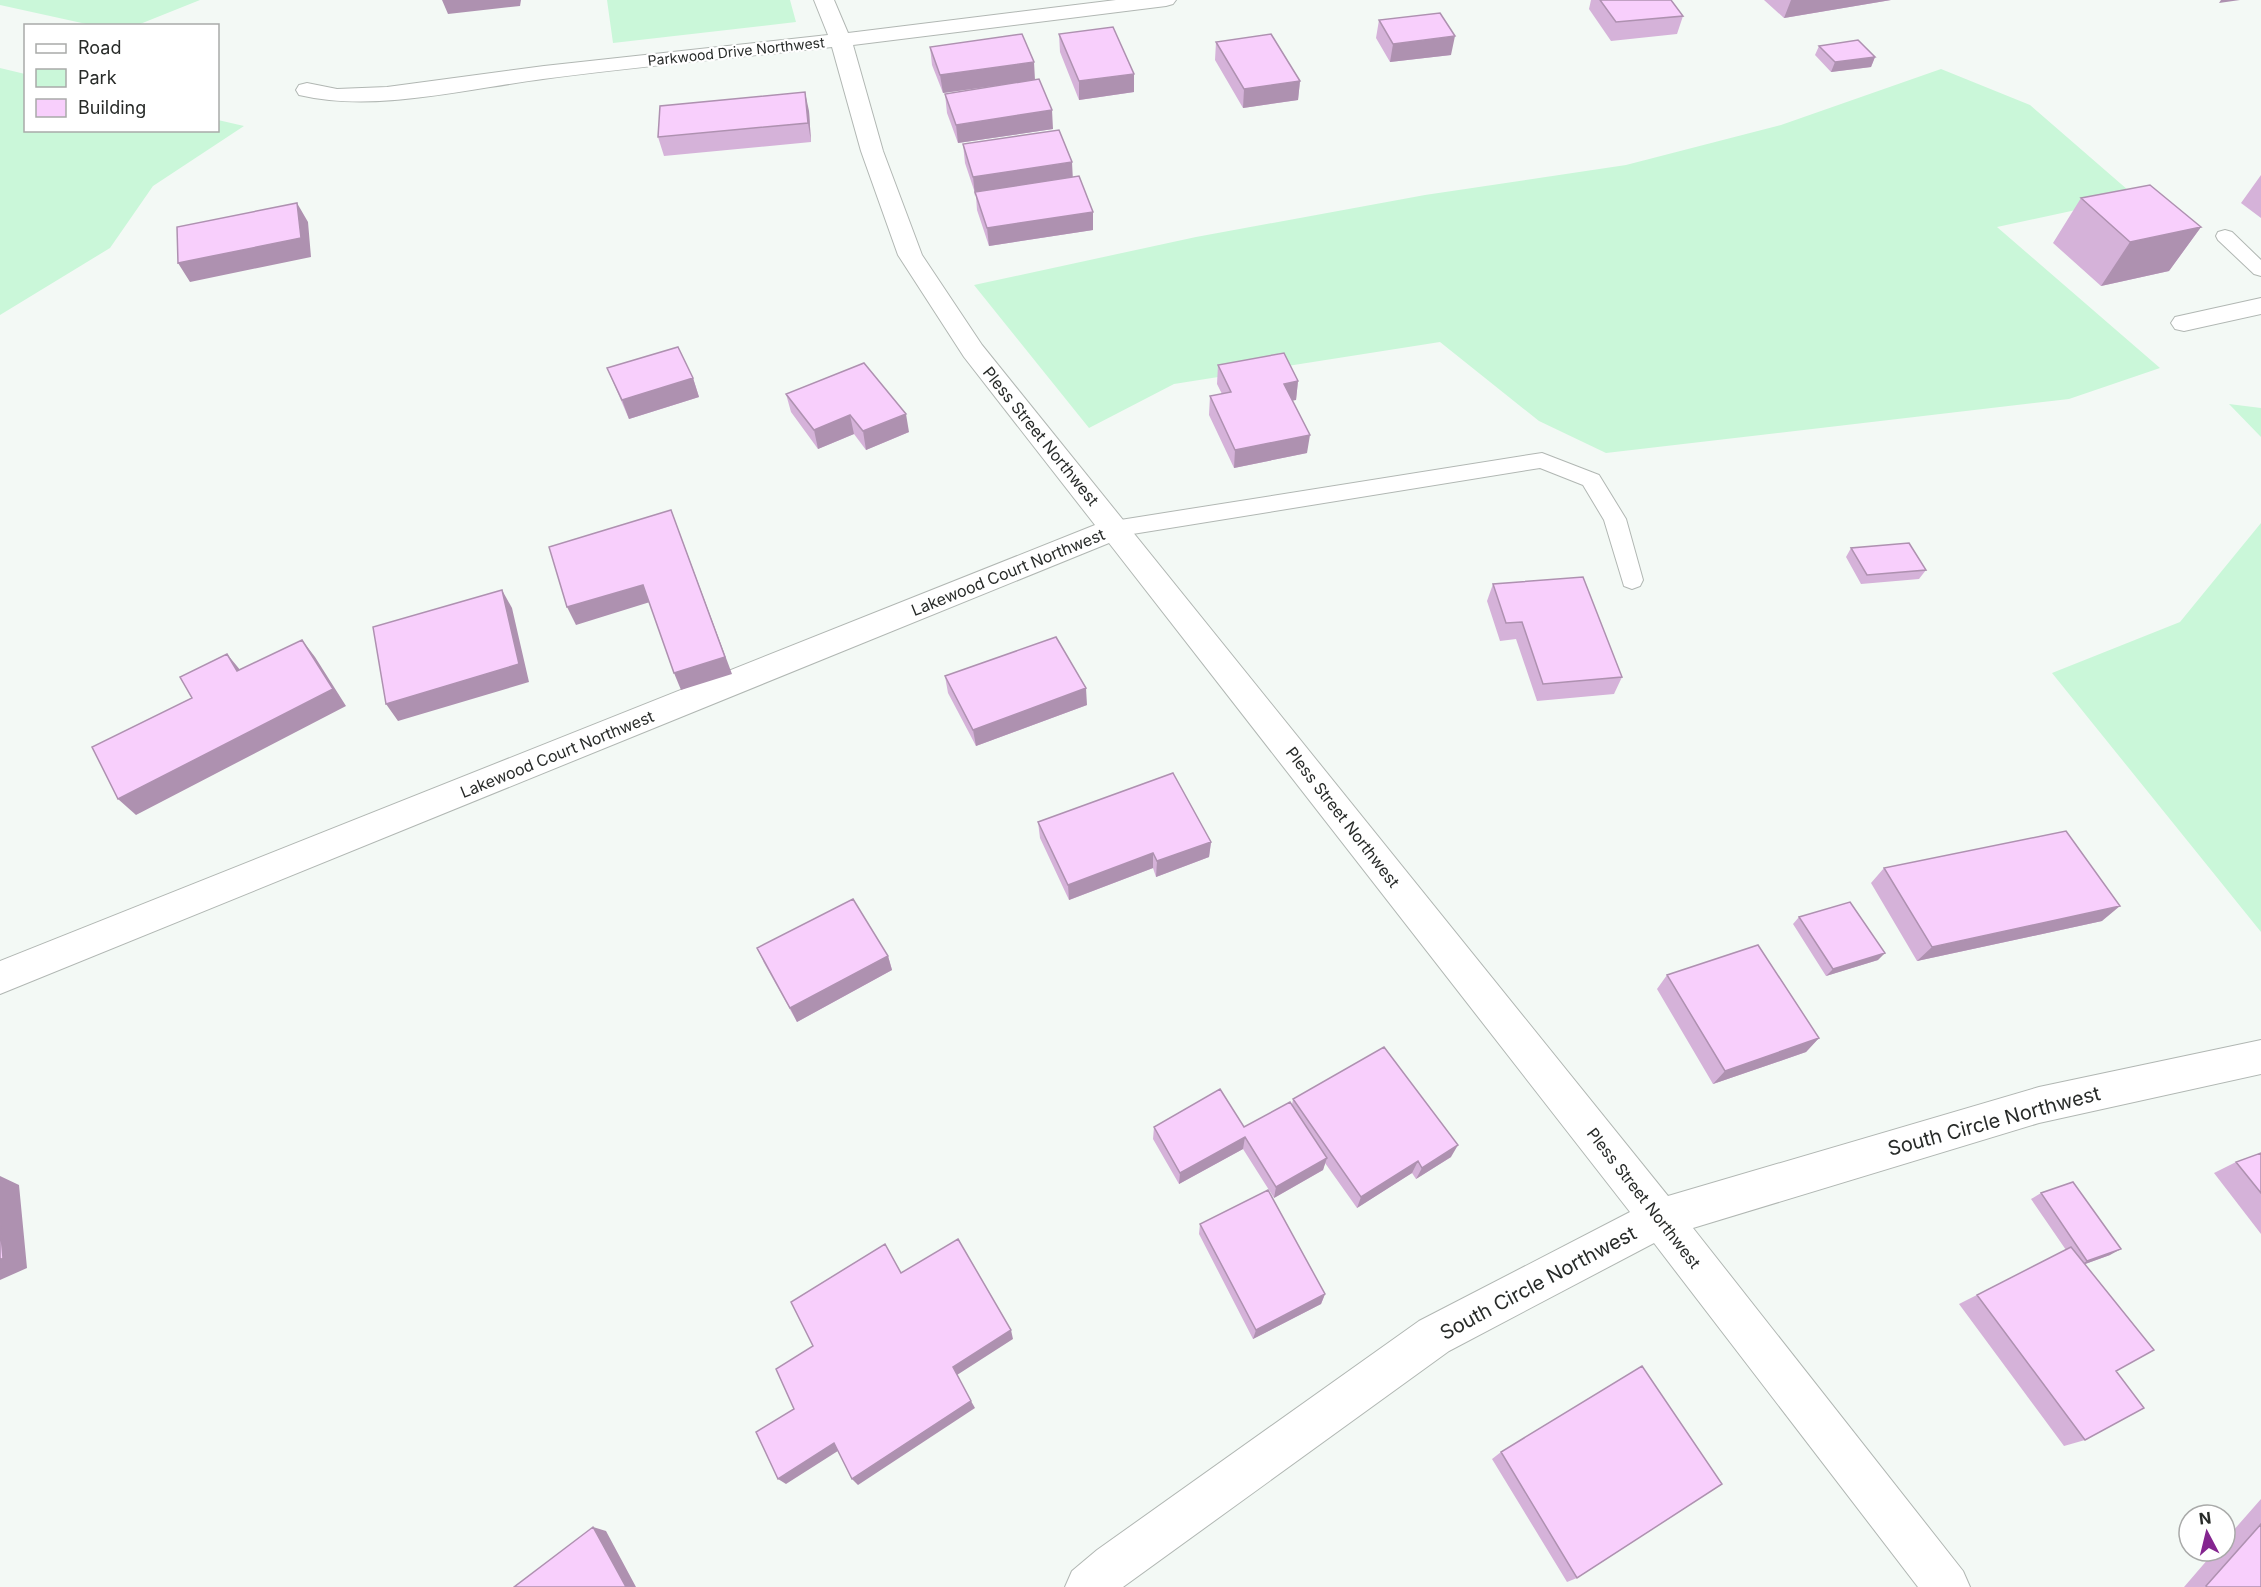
<svg xmlns="http://www.w3.org/2000/svg" width="2261" height="1587" font-family="Inter,sans-serif">
  <style>
    .green { fill: #caf7d9 }
    .lines { fill: none; stroke-linecap: round; stroke-linejoin: round }
    .service-casing { stroke: #b1b7b3; stroke-width: 2 }
    .minor-casing { stroke: #b1b7b3; stroke-width: 2 }
    .service { fill: #fff; fill-rule: evenodd }
    .minor { fill: #fff; fill-rule: evenodd }
    .wall { fill: #d5b2d9 }
    .shaded-wall { fill: #ae91b0 }
    .building { fill: #f8cffc; stroke: #ae91b0; stroke-width: 1.5 }
    .labels { text-anchor: middle; dominant-baseline: central; stroke-width: 4.5; stroke-linejoin: round; paint-order: stroke }
    .far-street-label { font-size: 14px; fill: #282b29; stroke: #fff }
    .street-label { font-size: 16px; fill: #282b29; stroke: #fff }
    .near-street-label { font-size: 20px; fill: #282b29; stroke: #fff }
  </style>
  <rect width="100%" height="100%" fill="#f3f9f5"/>
  <!-- green -->
  <path class="green" d="M 0,0 L 200,0 L 135,26 L 91,25 L 0,5 Z
    M 607,0 L 790,0 L 796,22 L 613,43 Z
    M 0,68 L 25,74 L 26,130 L 218,130 L 218,120 L 244,126 L 153,186 L 110,248 L 0,315 Z
    M 1941,69 L 2030,105 L 2136,197 L 1997,227 L 2160,368 L 2069,399 L 1606,453 L 1539,421 L 1440,342 L 1174,384 L 1089,428 L 974,285 L 1196,237 L 1425,195 L 1626,165 L 1781,125 Z
    M 2229,404 L 2261,408 L 2261,437 Z
    M 2261,523 L 2261,932 L 2052,673 L 2180,622 Z"/>
  <g class="lines">
    <!-- service casing -->
    <g class="service-casing">
      <path id="service" d="M 2225,230 L 2232,232 L 2261,260 L 2261,276 L 2254,274 L 2218,240 L 2216,236 L 2218,232 Z
        M 1542,453 L 1599,475 L 1626,519 L 1643,580 L 1640,586 L 1632,589 L 1624,586 L 1604,520 L 1583,485 L 1540,468 L 1114,537 L 1106,535 L 1103,529 L 1106,523 L 1114,521 Z"/>
    </g>
    <!-- minor casing -->
    <g class="minor-casing">
      <path id="minor" d="M 814,0 L 834,0 L 848,33 L 1116,0 L 1176,0 L 1173,4 L 1166,6 L 853,45 L 883,151 L 922,255 L 982,345 L 1668,1196 L 2039,1087 L 2261,1040 L 2261,1074 L 2039,1123 L 1693,1228 L 1963,1571 L 1970,1587 L 1918,1587 L 1654,1243 L 1449,1351 L 1123,1587 L 1065,1587 L 1072,1571 L 1097,1550 L 1419,1321 L 1630,1212 L 1109,543 L 0,994 L 0,961 L 1095,525 L 964,357 L 898,255 L 861,151 L 832,47 C 736,58 639,66 543,79 C 466,89 375,113 299,95 L 296,90 L 299,85 L 307,83 L 337,89 L 387,87 L 544,66 L 828,35 Z
        M 2261,298 L 2261,314 L 2184,331 L 2175,329 L 2171,323 L 2175,317 Z"/>
    </g>
    <!-- service -->
    <use href="#service" class="service"/>
    <!-- minor -->
    <use href="#minor" class="minor"/>
  </g>
  <!-- wall -->
  <path class="wall" d="M 1591,0 L 1671,0 L 1683,16 L 1677,34 L 1611,41 L 1589,9 Z
    M 1764,0 L 1891,0 L 1784,18 Z
    M 1379,20 L 1451,55 L 1390,62 L 1376,38 Z
    M 1059,34 L 1134,74 L 1134,92 L 1079,100 L 1060,52 Z
    M 1216,42 L 1300,81 L 1298,100 L 1243,108 L 1215,60 Z
    M 1819,46 L 1875,57 L 1871,67 L 1831,72 L 1815,55 Z
    M 930,47 L 1035,80 L 1053,129 L 958,143 L 947,113 L 945,94 L 1015,83 L 943,93 L 932,65 Z
    M 809,111 L 811,142 L 664,156 L 658,137 Z
    M 963,144 L 1073,177 L 1093,212 L 1093,230 L 989,246 L 977,210 L 976,196 L 965,163 Z
    M 2261,175 L 2261,218 L 2241,203 Z
    M 2081,198 L 2201,227 L 2169,271 L 2101,286 L 2053,243 Z
    M 1218,365 L 1298,381 L 1296,400 L 1292,400 L 1307,453 L 1234,468 L 1209,415 L 1210,396 L 1222,394 L 1217,384 Z
    M 607,368 L 693,378 L 699,397 L 629,419 Z
    M 786,394 L 909,432 L 866,450 L 854,434 L 818,449 L 791,412 Z
    M 1851,548 L 1926,570 L 1919,579 L 1861,584 L 1846,557 Z
    M 1493,584 L 1622,677 L 1614,694 L 1537,701 L 1516,639 L 1500,641 L 1487,601 Z
    M 945,676 L 1087,705 L 976,746 L 948,693 Z
    M 1038,822 L 1211,842 L 1209,857 L 1156,877 L 1153,868 L 1069,900 L 1040,838 Z
    M 1884,868 L 2102,921 L 1917,961 L 1871,883 Z
    M 1799,917 L 1878,960 L 1826,976 L 1793,924 Z
    M 757,948 L 888,956 L 892,970 L 797,1022 L 764,963 Z
    M 1667,975 L 1819,1038 L 1806,1052 L 1713,1084 L 1657,989 Z
    M 1293,1099 L 1451,1157 L 1416,1179 L 1412,1173 L 1357,1208 L 1325,1163 L 1323,1170 L 1274,1198 L 1243,1149 L 1179,1184 L 1153,1139 L 1154,1127 L 1244,1127 L 1292,1105 Z
    M 2261,1153 L 2261,1234 L 2214,1173 L 2236,1162 Z
    M 2041,1193 L 2110,1255 L 2085,1264 L 2116,1371 L 2085,1440 L 2064,1446 L 1959,1304 L 2066,1250 L 2031,1199 Z
    M 1200,1224 L 1325,1294 L 1321,1304 L 1253,1339 L 1199,1234 Z
    M 1501,1452 L 1577,1578 L 1567,1582 L 1492,1459 Z
    M 2261,1499 L 2261,1587 L 2184,1587 L 2215,1551 L 2225,1551 L 2225,1540 Z"/>
  <!-- shaded-wall -->
  <path class="shaded-wall" d="M 442,0 L 521,0 L 520,6 L 448,14 Z
    M 1791,0 L 1891,0 L 1784,18 Z
    M 2221,0 L 2240,0 L 2219,3 Z
    M 1455,36 L 1451,55 L 1390,62 L 1393,44 Z
    M 1875,57 L 1871,67 L 1831,72 L 1835,62 Z
    M 1034,62 L 1035,80 L 943,93 L 940,75 Z
    M 1134,74 L 1134,92 L 1079,100 L 1079,81 Z
    M 1300,81 L 1298,100 L 1243,108 L 1244,89 Z
    M 805,92 L 809,111 L 811,142 L 808,123 Z
    M 1052,110 L 1053,129 L 958,143 L 956,125 Z
    M 1072,162 L 1073,181 L 975,192 L 975,196 L 973,177 Z
    M 297,203 L 308,222 L 311,257 L 190,282 L 178,263 Z
    M 1093,212 L 1093,230 L 989,246 L 987,228 Z
    M 2201,227 L 2169,271 L 2101,286 L 2130,242 Z
    M 693,378 L 699,397 L 629,419 L 622,400 Z
    M 1298,381 L 1296,400 L 1281,403 L 1284,384 Z
    M 906,414 L 909,432 L 866,450 L 863,431 Z
    M 850,415 L 854,434 L 818,449 L 814,430 Z
    M 1310,435 L 1307,453 L 1234,468 L 1235,450 Z
    M 671,510 L 732,674 L 681,690 L 674,673 Z
    M 643,585 L 650,602 L 576,625 L 567,607 Z
    M 502,590 L 512,608 L 529,682 L 398,721 L 386,704 Z
    M 302,640 L 315,657 L 346,706 L 136,815 L 118,799 Z
    M 227,654 L 241,671 L 237,671 Z
    M 1086,688 L 1087,705 L 976,746 L 973,730 Z
    M 1211,842 L 1209,857 L 1156,877 L 1157,861 Z
    M 1153,853 L 1153,868 L 1069,900 L 1068,885 Z
    M 2120,906 L 2102,921 L 1917,961 L 1932,947 Z
    M 1885,953 L 1878,960 L 1826,976 L 1833,969 Z
    M 888,956 L 892,970 L 797,1022 L 790,1008 Z
    M 1819,1038 L 1806,1052 L 1713,1084 L 1725,1071 Z
    M 1245,1137 L 1243,1149 L 1179,1184 L 1180,1173 Z
    M 1458,1145 L 1451,1157 L 1416,1179 L 1422,1168 Z
    M 1327,1158 L 1323,1170 L 1274,1198 L 1276,1187 Z
    M 1418,1161 L 1412,1173 L 1357,1208 L 1361,1197 Z
    M 0,1176 L 19,1185 L 27,1268 L 0,1280 Z
    M 2121,1249 L 2110,1255 L 2077,1267 L 2087,1261 Z
    M 1325,1294 L 1321,1304 L 1253,1339 L 1256,1330 Z
    M 1011,1330 L 1013,1339 L 957,1375 L 953,1367 Z
    M 971,1401 L 975,1408 L 858,1485 L 852,1479 Z
    M 834,1443 L 841,1449 L 786,1484 L 778,1479 Z
    M 593,1527 L 606,1531 L 636,1587 L 626,1587 Z"/>
  <!-- building -->
  <path class="building" d="M 1600,0 L 1671,0 L 1683,16 L 1616,22 Z
    M 1440,13 L 1455,36 L 1393,44 L 1379,20 Z
    M 1113,27 L 1134,74 L 1079,81 L 1059,34 Z
    M 1022,34 L 1034,62 L 940,75 L 930,47 Z
    M 1271,34 L 1300,81 L 1244,89 L 1216,42 Z
    M 1858,40 L 1875,57 L 1835,62 L 1819,46 Z
    M 1039,79 L 1052,110 L 956,125 L 945,94 Z
    M 805,92 L 808,123 L 658,137 L 660,106 Z
    M 1059,130 L 1072,162 L 973,177 L 963,144 Z
    M 1079,176 L 1093,212 L 987,228 L 975,192 Z
    M 2150,185 L 2201,227 L 2130,242 L 2081,198 Z
    M 297,203 L 301,238 L 178,263 L 177,227 Z
    M 678,347 L 693,378 L 622,400 L 607,368 Z
    M 1284,353 L 1298,381 L 1284,384 L 1310,435 L 1235,450 L 1210,396 L 1231,392 L 1218,365 Z
    M 864,363 L 906,414 L 863,431 L 850,415 L 814,430 L 786,394 Z
    M 671,510 L 725,657 L 674,673 L 643,585 L 567,607 L 549,547 Z
    M 1909,543 L 1926,570 L 1867,575 L 1851,548 Z
    M 1583,577 L 1622,677 L 1543,684 L 1522,622 L 1506,623 L 1493,584 Z
    M 502,590 L 519,664 L 386,704 L 373,627 Z
    M 1056,637 L 1086,688 L 973,730 L 945,676 Z
    M 302,640 L 333,689 L 118,799 L 92,747 L 192,698 L 180,677 L 227,654 L 237,671 Z
    M 1173,773 L 1211,842 L 1157,861 L 1153,853 L 1068,885 L 1038,822 Z
    M 2066,831 L 2120,906 L 1932,947 L 1884,868 Z
    M 853,899 L 888,956 L 790,1008 L 757,948 Z
    M 1850,902 L 1885,953 L 1833,969 L 1799,917 Z
    M 1758,945 L 1819,1038 L 1725,1071 L 1667,975 Z
    M 1384,1047 L 1458,1145 L 1422,1168 L 1418,1161 L 1361,1197 L 1293,1099 Z
    M 1220,1089 L 1244,1127 L 1290,1102 L 1327,1158 L 1276,1187 L 1245,1137 L 1180,1173 L 1154,1127 Z
    M 2261,1153 L 2261,1193 L 2236,1162 Z
    M 2073,1182 L 2121,1249 L 2087,1261 L 2041,1193 Z
    M 1268,1190 L 1325,1294 L 1256,1330 L 1200,1224 Z
    M 0,1223 L 3,1258 L 0,1260 Z
    M 958,1239 L 1011,1330 L 953,1367 L 971,1401 L 852,1479 L 834,1443 L 778,1479 L 756,1432 L 794,1409 L 776,1369 L 813,1346 L 791,1302 L 885,1244 L 901,1273 Z
    M 2071,1247 L 2154,1350 L 2116,1371 L 2144,1408 L 2085,1440 L 1977,1295 Z
    M 1642,1366 L 1722,1484 L 1577,1578 L 1501,1452 Z
    M 2261,1524 L 2261,1587 L 2207,1587 L 2206,1586 Z
    M 593,1527 L 626,1587 L 514,1587 Z"/>
  <g class="labels">
    <!-- far-street labels -->
    <g class="far-street-label">
      <text transform="translate(736 51) rotate(-6)">Parkwood Drive Northwest</text>
    </g>
    <!-- street labels -->
    <g class="street-label">
      <text transform="translate(1041 436) rotate(51)">Pless Street Northwest</text>
      <text transform="translate(1008 572) rotate(-22)">Lakewood Court Northwest</text>
      <text transform="translate(557 754) rotate(-22)">Lakewood Court Northwest</text>
      <text transform="translate(1343 817) rotate(52)">Pless Street Northwest</text>
      <text transform="translate(1644 1198) rotate(52)">Pless Street Northwest</text>
    </g>
    <!-- near-street labels -->
    <g class="near-street-label">
      <text transform="translate(1994 1121) rotate(-15)">South Circle Northwest</text>
      <text transform="translate(1538 1283) rotate(-28)">South Circle Northwest</text>
    </g>
  </g>
  <!-- legend -->
  <rect x="24" y="24" width="195" height="108" fill="#ffffff" stroke="#a9aaa9" stroke-width="1.5"/>
  <rect x="36" y="44" width="30" height="9" fill="#ffffff" stroke="#a9aaa9" stroke-width="1.5"/>
  <text x="78" y="54" font-size="18" fill="#282b29">Road</text>
  <rect x="36" y="69" width="30" height="18" fill="#caf7d9" stroke="#a9aaa9" stroke-width="1.5"/>
  <text x="78" y="84" font-size="18" fill="#282b29">Park</text>
  <rect x="36" y="99" width="30" height="18" fill="#f8cffc" stroke="#a9aaa9" stroke-width="1.5"/>
  <text x="78" y="114" font-size="18" fill="#282b29">Building</text>
  <!-- north arrow -->
  <g transform="translate(2207 1533) rotate(353)"><circle r="28" fill="#ffffff" stroke="#a9aaa9" stroke-width="1.5"/>
  <path d="M0-4.5L10 22L0 15L-10 22Z" fill="#84258f"/>
  <text y="-9" font-size="16" font-weight="bold" text-anchor="middle" fill="#282b29">N</text>
  </g>
</svg>
